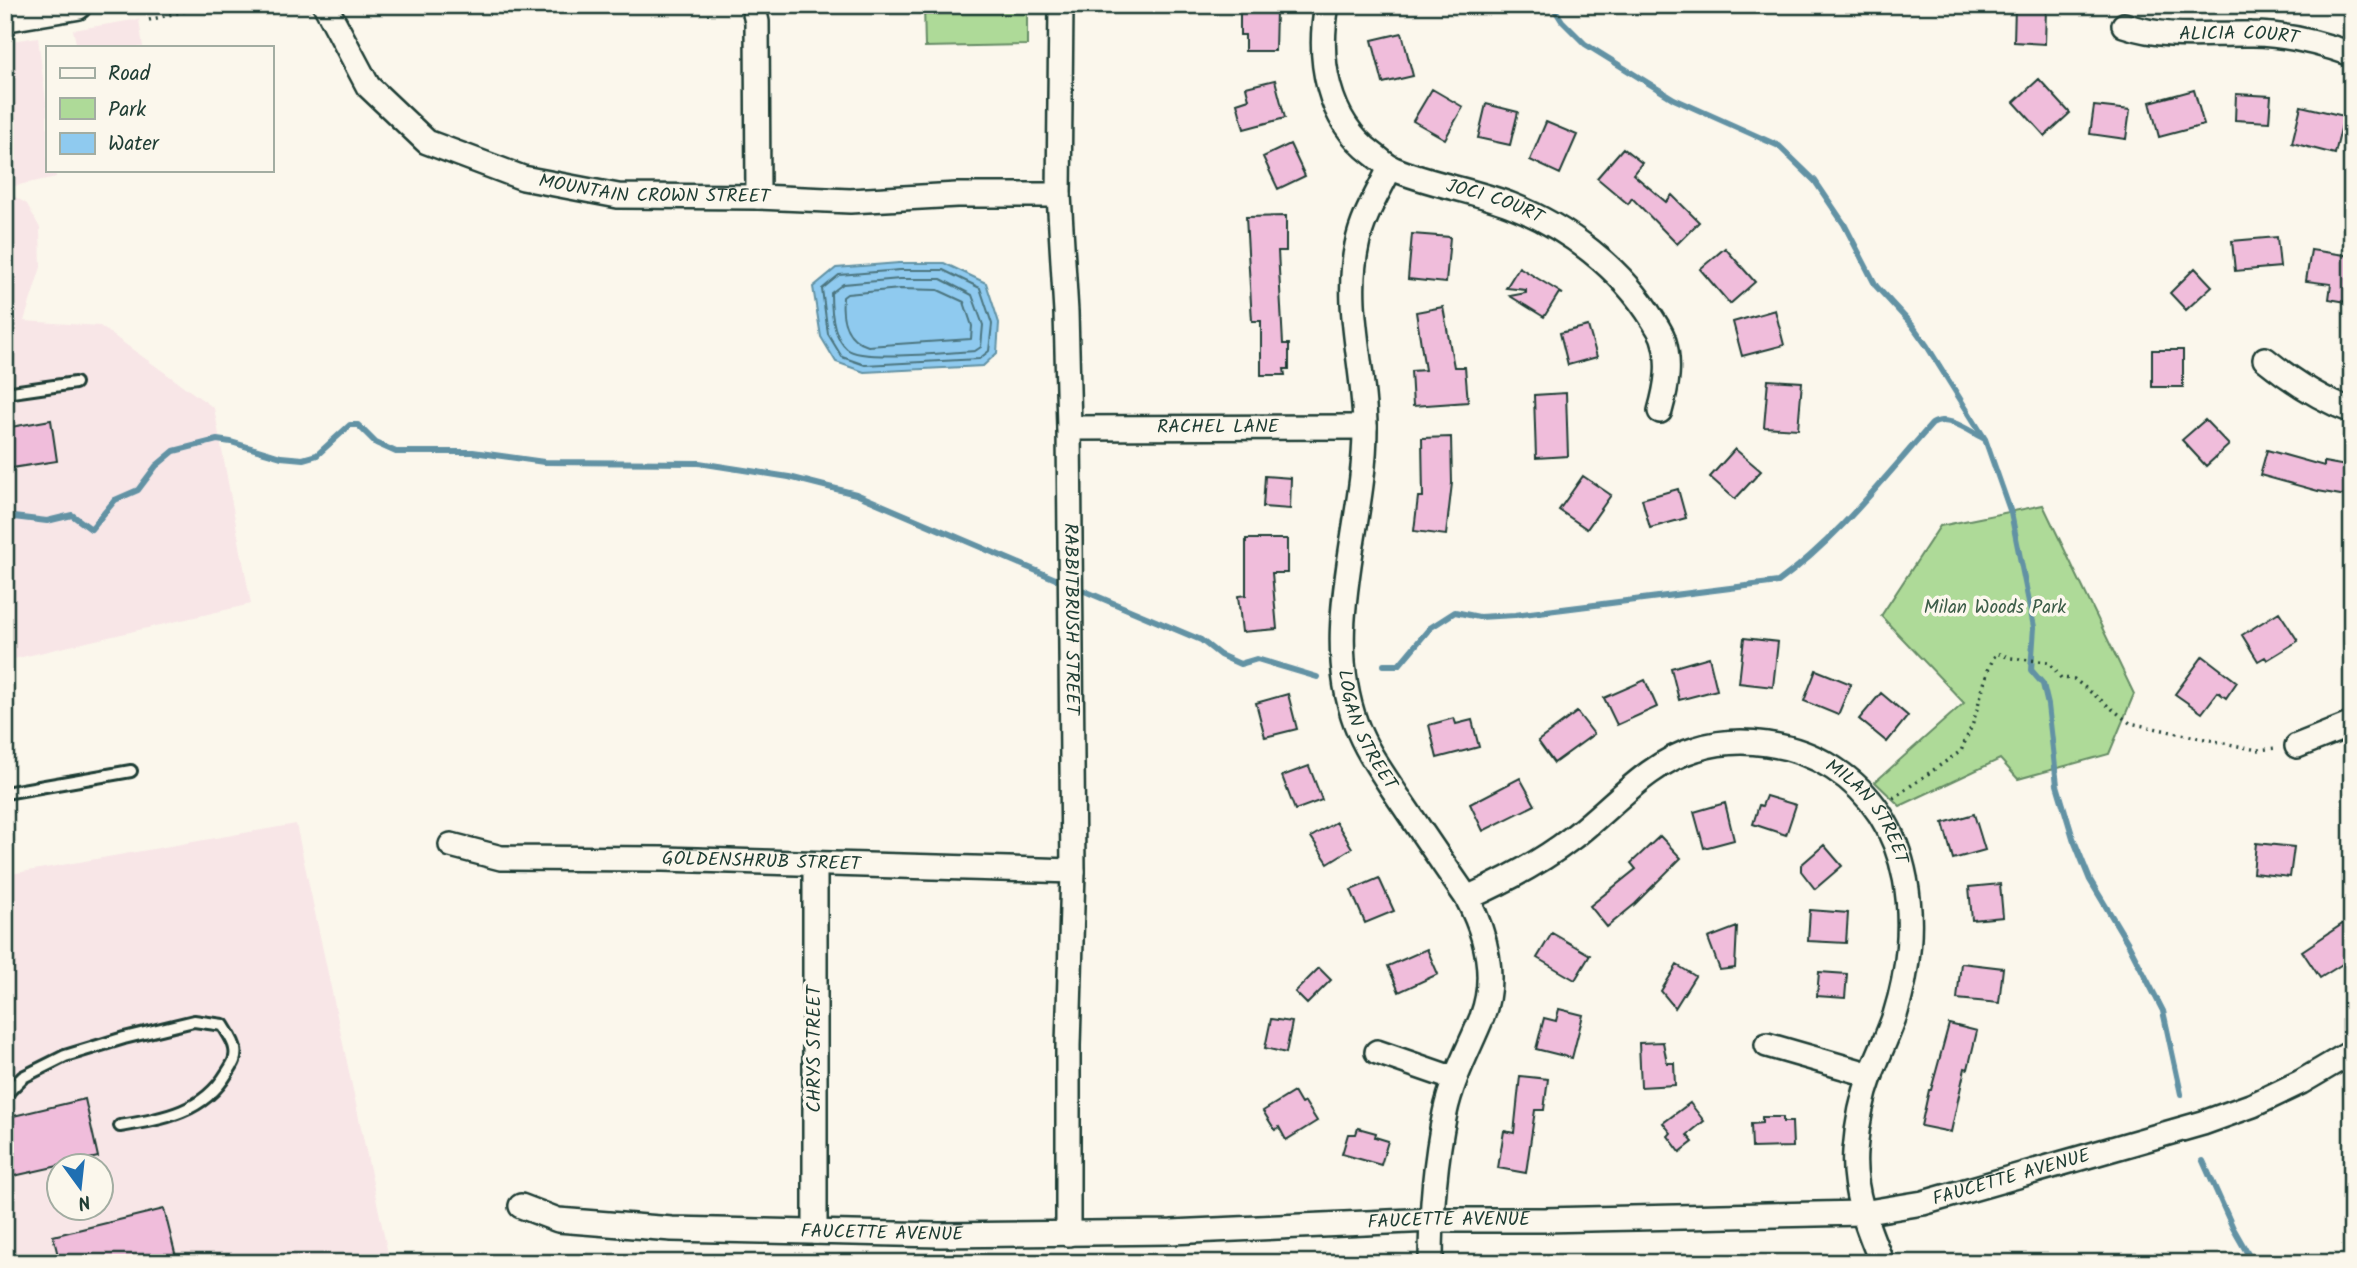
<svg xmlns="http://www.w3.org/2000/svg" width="2357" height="1268" font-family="Kalam,sans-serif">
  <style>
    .built { fill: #f8e6e7; fill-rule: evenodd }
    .green { fill: #aeda98; stroke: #668c66; stroke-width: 2 }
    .water { fill: #8fcaef; stroke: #6292a4; stroke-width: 2 }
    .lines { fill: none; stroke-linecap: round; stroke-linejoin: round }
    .shore { stroke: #4c757f; stroke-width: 2 }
    .stream { stroke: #6292a4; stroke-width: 6 }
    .building { fill: #f0bddb; stroke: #1f3d34; stroke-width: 2 }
    .service-casing { stroke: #1f3d34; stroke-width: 16 }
    .minor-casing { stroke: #1f3d34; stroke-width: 28 }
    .tertiary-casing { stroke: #1f3d34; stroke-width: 33 }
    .path { stroke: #1f3d34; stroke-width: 3.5; stroke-dasharray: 2 5; stroke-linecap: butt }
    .service { stroke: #fbf7ec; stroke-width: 10 }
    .minor { stroke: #fbf7ec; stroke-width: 23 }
    .tertiary { stroke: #fbf7ec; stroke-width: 28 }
    .labels { text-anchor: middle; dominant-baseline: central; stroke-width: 7; stroke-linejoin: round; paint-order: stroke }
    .street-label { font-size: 19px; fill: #1f3d34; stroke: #fbf7ec }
    .park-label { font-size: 19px; fill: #3c5c48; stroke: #fbf7ec }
  </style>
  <rect width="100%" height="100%" fill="#fbf7ec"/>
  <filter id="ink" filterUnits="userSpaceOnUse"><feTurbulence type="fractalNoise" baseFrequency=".0143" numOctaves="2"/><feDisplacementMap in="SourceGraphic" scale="14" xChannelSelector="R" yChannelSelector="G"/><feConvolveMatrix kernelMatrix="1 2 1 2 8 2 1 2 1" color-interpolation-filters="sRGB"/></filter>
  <g filter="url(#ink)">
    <!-- built -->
    <path class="built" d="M 139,19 L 143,47 L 77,47 L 73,30 Z
      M 38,37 L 47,110 L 47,170 L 55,170 L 56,177 L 5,188 L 5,42 Z
      M 5,191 L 27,204 L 40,228 L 41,267 L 24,321 L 100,326 L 214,408 L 251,604 L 5,661 Z
      M 296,824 L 390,1263 L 5,1263 L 5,875 ZM 60,1166 L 102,1166 L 102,1208 L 60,1208 Z"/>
    <!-- green -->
    <path class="green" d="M 924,5 L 1027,5 L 1027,45 L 925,47 Z
      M 2043,505 L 2134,694 L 2109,754 L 2018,779 L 2000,759 L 1900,806 L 1875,782 L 1964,703 L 1881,616 L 1940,526 Z"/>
    <!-- water -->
    <path class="water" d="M 899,263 L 944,263 L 986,283 L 999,323 L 997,353 L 983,366 L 864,372 L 836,362 L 821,337 L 813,287 L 836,268 Z"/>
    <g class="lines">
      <!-- shore -->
      <path class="shore" d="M 900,270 L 943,270 L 980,288 L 992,324 L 989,351 L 979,359 L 865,365 L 842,357 L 828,334 L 822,289 L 839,275 Z
        M 900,279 L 941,279 L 972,295 L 983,325 L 981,347 L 975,351 C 952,352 862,362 847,349 C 833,337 831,309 831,293 L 843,284 Z
        M 900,289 L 938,290 L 964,302 L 972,326 L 971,339 L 868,346 C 845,339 841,319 843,297 L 847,294 Z"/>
      <!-- stream -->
      <path class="stream" d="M 1552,5 L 1562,21 L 1585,44 L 1674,99 L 1779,146 L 1815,181 L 1844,224 L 1876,286 L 1912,325 L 1927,346 L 1985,439 L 2011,513 L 2034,627 L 2031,670 L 2043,684 L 2048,705 L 2057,785 L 2073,838 L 2090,880 L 2129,945 L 2163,1011 L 2181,1094
        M 5,516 L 47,521 L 72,515 L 91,529 L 115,500 L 138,490 L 156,466 L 174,451 L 217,440 L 231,442 L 281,457 L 303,459 L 317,455 L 350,425 L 358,425 L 376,443 L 396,452 L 473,452 L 544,462 L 699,463 L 789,477 L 856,494 L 1065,583
        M 1075,587 L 1201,640 L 1220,655 L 1240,664 L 1257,659 L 1317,677
        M 1384,665 L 1399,665 L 1430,628 L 1455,612 L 1479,617 L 1515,615 L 1778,582 C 1838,538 1883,479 1932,424 C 1947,414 1969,431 1983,438
        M 2203,1161 L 2233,1228 L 2253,1263"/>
    </g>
    <!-- building -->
    <path class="building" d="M 2015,6 L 2046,8 L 2045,44 L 2014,42 Z
      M 1240,10 L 1276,11 L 1275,51 L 1245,51 L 1245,35 L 1240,35 Z
      M 1402,33 L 1413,76 L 1383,83 L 1372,40 Z
      M 2039,79 L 2070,113 L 2045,136 L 2014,102 Z
      M 1275,80 L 1285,118 L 1244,129 L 1237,103 L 1249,99 L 1246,87 Z
      M 1432,89 L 1463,107 L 1445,139 L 1413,121 Z
      M 2194,90 L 2204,125 L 2159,137 L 2150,102 Z
      M 2236,94 L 2271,96 L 2269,122 L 2235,120 Z
      M 1486,104 L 1518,112 L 1510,145 L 1478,138 Z
      M 2094,106 L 2130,110 L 2126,139 L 2090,134 Z
      M 2301,106 L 2344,116 L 2335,154 L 2292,143 Z
      M 1546,122 L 1577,135 L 1560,174 L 1530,160 Z
      M 1290,144 L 1305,176 L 1278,189 L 1263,157 Z
      M 1623,148 L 1642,163 L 1633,174 L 1666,202 L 1672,195 L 1699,222 L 1677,244 L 1632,198 L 1628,204 L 1597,178 Z
      M 1286,216 L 1286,251 L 1278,251 L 1283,344 L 1289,344 L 1289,369 L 1284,369 L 1285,375 L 1261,375 L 1261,321 L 1252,321 L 1246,217 Z
      M 1412,234 L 1450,237 L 1446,283 L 1408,279 Z
      M 2277,237 L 2280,267 L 2235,271 L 2232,241 Z
      M 1725,248 L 1755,282 L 1730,304 L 1700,269 Z
      M 2311,250 L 2352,256 L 2352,303 L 2329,299 L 2331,284 L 2306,281 Z
      M 1519,267 L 1563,294 L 1559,293 L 1544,317 L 1510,296 L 1526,293 L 1526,290 L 1506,288 Z
      M 2195,268 L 2212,286 L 2186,310 L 2170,293 Z
      M 1443,307 L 1454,367 L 1465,367 L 1468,402 L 1413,406 L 1411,371 L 1425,370 L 1416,312 Z
      M 1775,310 L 1784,345 L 1742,356 L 1733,322 Z
      M 1588,326 L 1597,357 L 1568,365 L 1560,333 Z
      M 2152,350 L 2183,350 L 2183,387 L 2152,387 Z
      M 1768,380 L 1802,382 L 1798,429 L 1764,427 Z
      M 1566,393 L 1568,456 L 1536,458 L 1534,395 Z
      M 51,420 L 57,461 L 5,469 L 5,428 Z
      M 2205,420 L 2229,445 L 2206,466 L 2182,440 Z
      M 1451,437 L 1452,483 L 1446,535 L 1414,531 L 1418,497 L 1423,497 L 1422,438 Z
      M 1735,449 L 1761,471 L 1735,499 L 1710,477 Z
      M 2267,450 L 2324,466 L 2324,462 L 2352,467 L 2352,497 L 2318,491 L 2260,475 Z
      M 1265,476 L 1291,478 L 1290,509 L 1263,507 Z
      M 1583,476 L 1611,495 L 1587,529 L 1559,510 Z
      M 1678,489 L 1686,518 L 1650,528 L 1642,499 Z
      M 1246,539 L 1287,539 L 1287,573 L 1272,573 L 1277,629 L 1242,632 L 1238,596 L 1246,595 Z
      M 2279,612 L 2298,641 L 2267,660 L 2265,657 L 2258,661 L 2242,635 Z
      M 1744,638 L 1778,642 L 1773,687 L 1739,683 Z
      M 2203,656 L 2237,682 L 2226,698 L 2218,692 L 2202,713 L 2175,694 Z
      M 1709,657 L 1717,690 L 1679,700 L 1671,668 Z
      M 1816,670 L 1851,684 L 1838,715 L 1804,701 Z
      M 1645,680 L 1657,707 L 1617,725 L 1604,698 Z
      M 1881,693 L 1908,716 L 1887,742 L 1859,719 Z
      M 1288,694 L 1297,729 L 1265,737 L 1256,703 Z
      M 1577,712 L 1594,734 L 1554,763 L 1538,741 Z
      M 1454,718 L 1456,724 L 1472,720 L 1479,747 L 1437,758 L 1429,725 Z
      M 1309,766 L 1322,800 L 1295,810 L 1282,776 Z
      M 1520,778 L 1535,805 L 1483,831 L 1470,804 Z
      M 1766,796 L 1796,805 L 1786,835 L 1753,824 L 1759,805 L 1762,806 Z
      M 1725,803 L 1734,840 L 1704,848 L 1694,812 Z
      M 1974,814 L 1985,850 L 1953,859 L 1943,823 Z
      M 1336,822 L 1352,848 L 1328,863 L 1311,837 Z
      M 1660,836 L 1681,858 L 1635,904 L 1607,927 L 1590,906 L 1636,869 L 1631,863 Z
      M 2256,843 L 2294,847 L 2290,877 L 2253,873 Z
      M 1824,845 L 1842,866 L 1815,889 L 1801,871 L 1801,865 Z
      M 1379,878 L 1394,911 L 1365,923 L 1351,890 Z
      M 2000,884 L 2003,917 L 1972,920 L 1969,887 Z
      M 1810,910 L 1848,913 L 1846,943 L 1808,941 Z
      M 2344,923 L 2352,935 L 2352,958 L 2320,978 L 2302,951 Z
      M 1737,927 L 1735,968 L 1720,970 L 1708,938 Z
      M 1552,933 L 1590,955 L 1575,980 L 1537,958 Z
      M 1427,949 L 1438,974 L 1399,992 L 1388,966 Z
      M 1961,963 L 2003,968 L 1999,1003 L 1957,999 Z
      M 1677,965 L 1695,976 L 1675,1008 L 1661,991 Z
      M 1319,968 L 1331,980 L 1307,1004 L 1295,992 Z
      M 1819,972 L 1847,974 L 1845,998 L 1817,996 Z
      M 1559,1009 L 1583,1015 L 1572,1058 L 1536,1049 L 1544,1018 L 1556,1021 Z
      M 1271,1019 L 1292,1022 L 1286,1053 L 1265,1048 Z
      M 1949,1024 L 1977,1031 L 1968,1069 L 1965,1068 L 1951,1132 L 1921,1126 L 1929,1090 L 1931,1090 Z
      M 1663,1042 L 1667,1063 L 1674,1063 L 1675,1085 L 1641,1087 L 1639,1043 Z
      M 1520,1076 L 1548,1079 L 1544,1110 L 1535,1110 L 1526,1173 L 1498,1168 L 1504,1131 L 1514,1133 Z
      M 1294,1092 L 1301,1104 L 1305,1102 L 1317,1121 L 1286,1140 L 1279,1127 L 1275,1130 L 1263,1111 Z
      M 85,1099 L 98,1157 L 5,1178 L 5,1118 Z
      M 1690,1103 L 1704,1121 L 1687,1135 L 1693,1142 L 1680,1152 L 1668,1136 L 1671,1133 L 1663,1123 Z
      M 1762,1117 L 1783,1117 L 1783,1122 L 1792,1122 L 1793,1147 L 1752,1148 L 1751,1124 L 1762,1123 Z
      M 1358,1128 L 1376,1133 L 1375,1137 L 1388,1141 L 1381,1165 L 1342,1154 L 1348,1134 L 1356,1134 Z
      M 164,1209 L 176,1257 L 151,1263 L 60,1263 L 53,1236 Z"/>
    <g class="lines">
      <!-- service casing -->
      <g class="service-casing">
        <path id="service" d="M 5,393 L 75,383
          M 5,793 L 131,771
          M 5,1095 L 23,1077 L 65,1056 L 124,1038 L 194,1021 L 223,1025 C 227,1032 234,1041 235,1049 C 237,1059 232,1065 227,1073 C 203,1113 162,1119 120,1126"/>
      </g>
      <!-- minor casing -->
      <g class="minor-casing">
        <g id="minor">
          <path id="s1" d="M 325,5 L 368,86 L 427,142 L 523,178 L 618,196 L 758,197 L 850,201 L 957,195 L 1059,195"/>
          <path d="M 753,5 L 757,22 L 758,197"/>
          <path id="s2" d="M 1061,5 L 1059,195 L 1066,312 L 1069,428 L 1073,871 L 1068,1046 L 1068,1234"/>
          <path id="s3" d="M 1327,5 C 1317,59 1327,120 1373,154 C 1380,159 1386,166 1394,169 C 1432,185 1473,190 1511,205 C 1567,227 1621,268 1653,320 C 1656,325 1661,332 1663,338 C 1671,363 1667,386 1660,411"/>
          <path id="s4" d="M 2124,25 C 2168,40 2207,33 2252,34 C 2286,34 2320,43 2352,54"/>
          <path id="s5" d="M 1390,168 C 1378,193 1362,218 1357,245 C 1344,305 1364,365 1365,425 C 1366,524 1320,627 1356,724 C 1366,751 1383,774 1398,797 C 1421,831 1444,865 1467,898 C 1486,934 1497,977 1482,1017 C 1469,1049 1452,1079 1445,1113 C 1435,1161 1431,1213 1431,1263"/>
          <path d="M 2265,359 C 2292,381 2320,399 2352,411"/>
          <path id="s6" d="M 1069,428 L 1365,427"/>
          <path d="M 2297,746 L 2352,724"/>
          <path id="s7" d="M 451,845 L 501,858 L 663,859 L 1073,871"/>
          <path id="s8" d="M 1467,898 C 1505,881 1540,863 1572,838 C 1612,808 1647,763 1696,749 C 1740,735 1794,743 1833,768 C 1916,821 1922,929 1895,1015 C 1888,1035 1879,1054 1871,1074 C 1862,1098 1857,1125 1855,1151 C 1852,1190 1867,1227 1882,1263"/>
          <path d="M 1767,1045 L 1871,1075"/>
          <path d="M 1377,1052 L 1455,1079"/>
          <path id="s9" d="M 521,1206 L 558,1220 L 672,1229 L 940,1235 L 1171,1232 L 1432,1220 L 1543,1220 L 1862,1213 L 1923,1203 L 2203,1123 L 2253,1105 L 2301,1082 L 2352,1052"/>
          <path d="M 815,1232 L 815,865"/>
        </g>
      </g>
      <!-- tertiary casing -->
      <g class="tertiary-casing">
        <path id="tertiary" d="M 5,17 L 77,5"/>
      </g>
      <!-- path -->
      <path class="path" d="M 149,20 L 209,5
        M 1893,798 L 1961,751 L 1973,723 L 1988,670 L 1996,653 L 2011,658 L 2049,662 L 2061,678 L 2074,679 L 2130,723 L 2257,750 L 2277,748"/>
      <!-- service -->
      <use href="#service" class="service"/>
      <!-- minor -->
      <use href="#minor" class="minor"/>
      <!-- tertiary -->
      <use href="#tertiary" class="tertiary"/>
    </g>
  </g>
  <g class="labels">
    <!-- street labels -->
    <g class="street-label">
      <text stroke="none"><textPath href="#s4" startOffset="116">ALICIA COURT</textPath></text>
      <text stroke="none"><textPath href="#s1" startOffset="408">MOUNTAIN CROWN STREET</textPath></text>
      <text stroke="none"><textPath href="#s3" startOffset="296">JOCI COURT</textPath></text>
      <text stroke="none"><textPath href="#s6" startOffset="149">RACHEL LANE</textPath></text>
      <text stroke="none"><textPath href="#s2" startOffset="614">RABBITBRUSH STREET</textPath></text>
      <text stroke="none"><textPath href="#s5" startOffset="576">LOGAN STREET</textPath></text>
      <text stroke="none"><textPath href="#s8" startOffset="474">MILAN STREET</textPath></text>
      <text stroke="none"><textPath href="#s7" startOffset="312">GOLDENSHRUB STREET</textPath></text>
      <text transform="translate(815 1049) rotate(-90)">CHRYS STREET</text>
      <text stroke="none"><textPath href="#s9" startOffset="1498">FAUCETTE AVENUE</textPath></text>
      <text stroke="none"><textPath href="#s9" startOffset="931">FAUCETTE AVENUE</textPath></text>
      <text stroke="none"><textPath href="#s9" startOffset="364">FAUCETTE AVENUE</textPath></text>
    </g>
    <!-- park labels -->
    <g class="park-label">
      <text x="1995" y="608">Milan Woods Park</text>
    </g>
  </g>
  <!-- margin -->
  <rect width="2357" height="1268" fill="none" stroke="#fbf7ec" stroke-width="28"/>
  <rect x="14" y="14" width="2329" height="1240" fill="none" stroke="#1f3d34" stroke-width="2.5" filter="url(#ink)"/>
  <!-- legend -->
  <rect x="46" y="46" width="228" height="126" fill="#fbf7ec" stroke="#a3ada2" stroke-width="2"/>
  <rect x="60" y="68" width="35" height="10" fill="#fbf7ec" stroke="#a3ada2" stroke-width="2"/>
  <text x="108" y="80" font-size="21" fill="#1f3d34">Road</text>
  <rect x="60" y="98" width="35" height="21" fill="#aeda98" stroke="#a3ada2" stroke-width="2"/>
  <text x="108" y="116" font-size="21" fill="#1f3d34">Park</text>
  <rect x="60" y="133" width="35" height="21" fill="#8fcaef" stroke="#a3ada2" stroke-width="2"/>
  <text x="108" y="150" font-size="21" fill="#1f3d34">Water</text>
  <!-- north arrow -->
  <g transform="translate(80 1187) rotate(165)"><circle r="33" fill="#fbf7ec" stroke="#a3ada2" stroke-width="2"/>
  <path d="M0-5L12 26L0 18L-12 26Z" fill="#1f6fb2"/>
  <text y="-10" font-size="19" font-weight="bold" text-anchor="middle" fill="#1f3d34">N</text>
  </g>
</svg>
